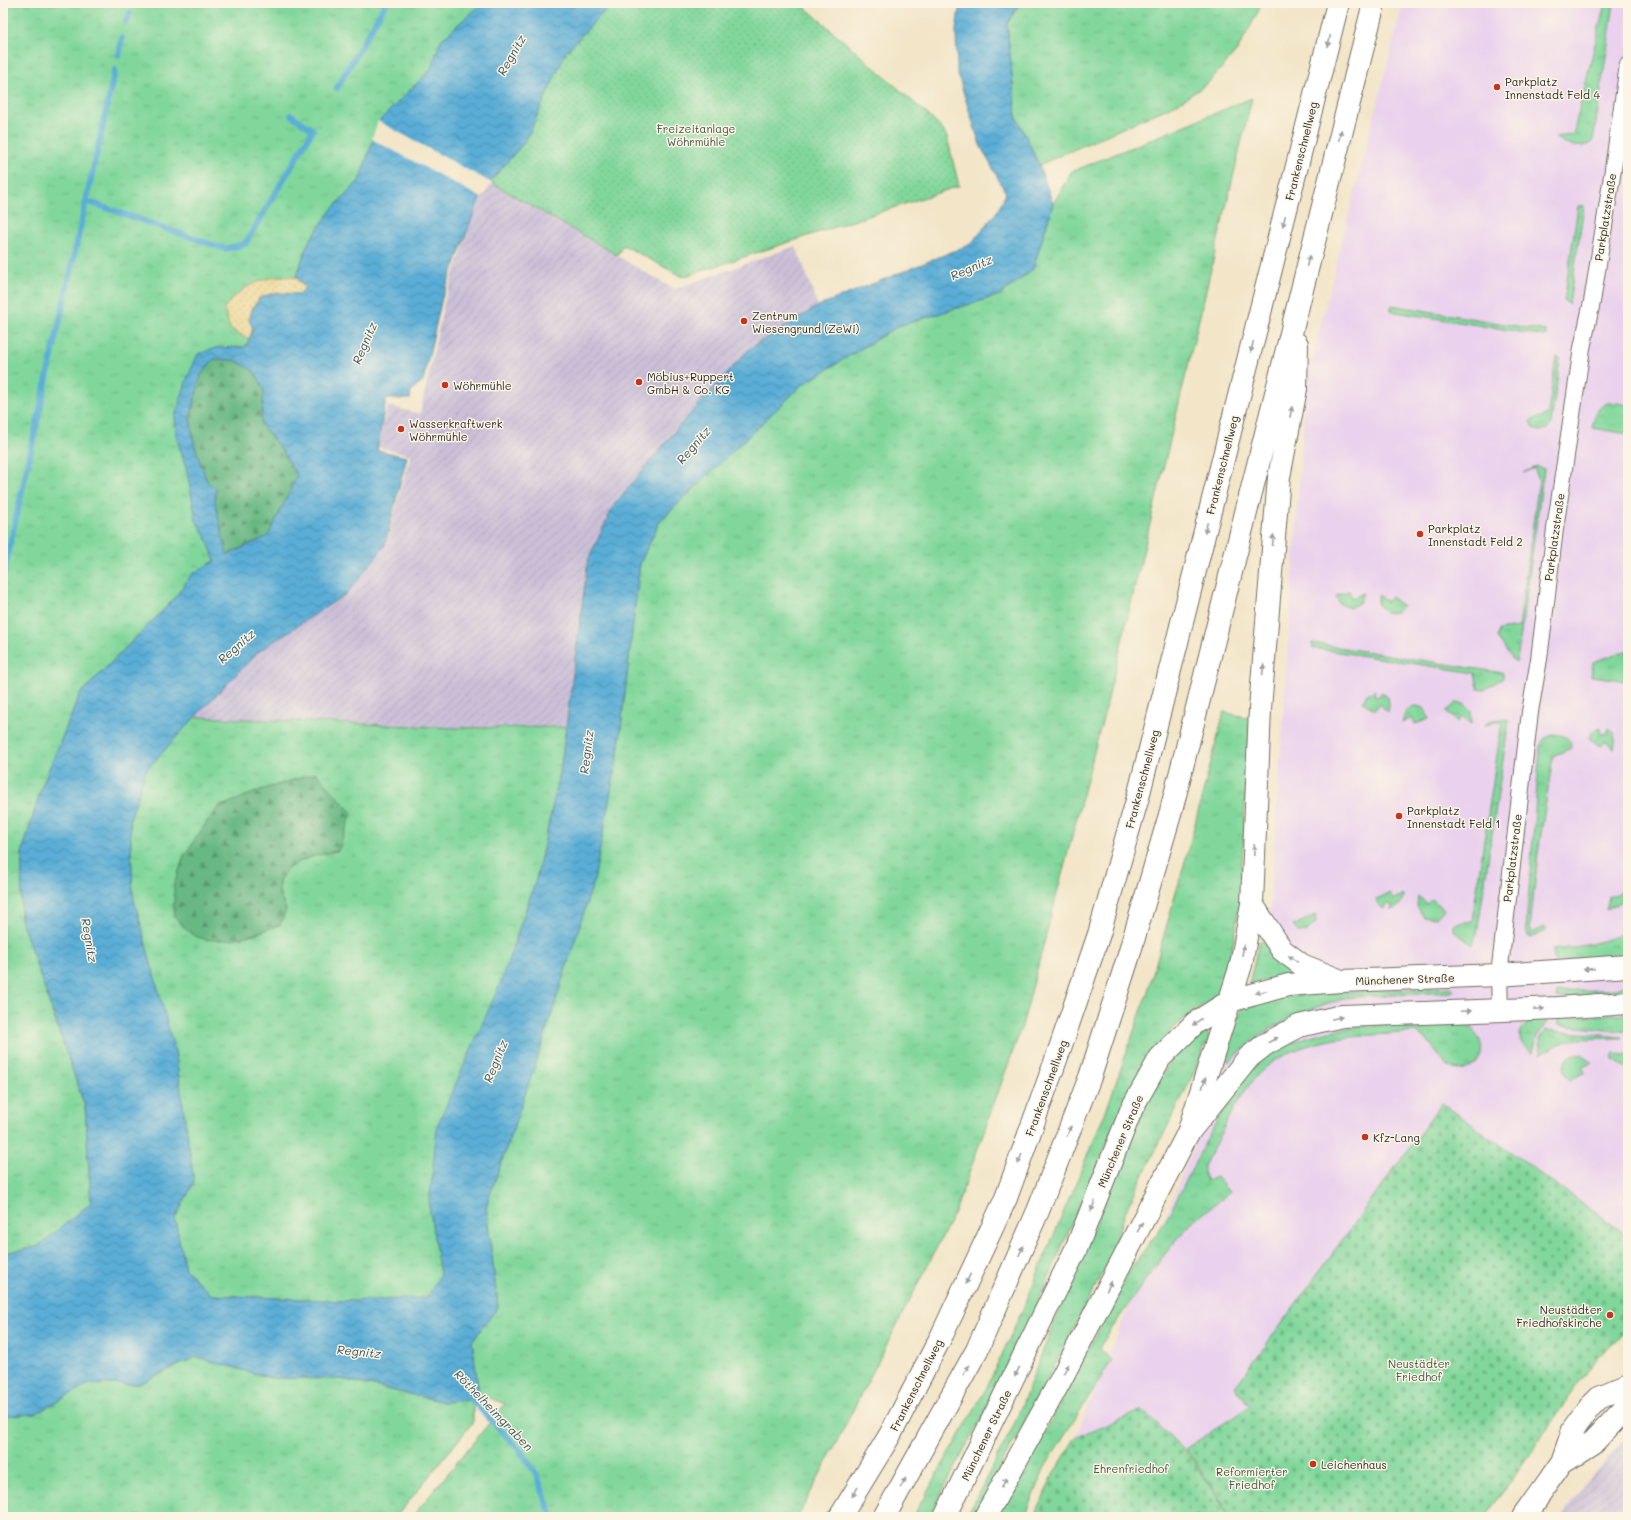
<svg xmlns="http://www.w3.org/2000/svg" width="1631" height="1520" font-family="Mali,sans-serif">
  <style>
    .built { fill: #ead1ed }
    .industrial { fill: url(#industrial-furrows) }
    .grass { fill: url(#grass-tufts); stroke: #568163; fill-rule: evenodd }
    .forest { fill: url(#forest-firs); stroke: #4a7257 }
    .sand { fill: url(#sand-dots); stroke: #8c8264 }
    .cemetery { fill: url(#cemetery-stones); stroke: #568163 }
    .park { fill: url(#park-dots); stroke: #568163 }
    .water { fill: url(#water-waves); stroke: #426c80; fill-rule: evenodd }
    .pier { fill: #f2e5c8 }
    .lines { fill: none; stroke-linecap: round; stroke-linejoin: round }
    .stream { stroke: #5aadd6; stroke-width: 6 }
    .street-casing { stroke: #716c62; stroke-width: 18 }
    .secondary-casing { stroke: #716c62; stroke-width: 24 }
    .highway-casing { stroke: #716c62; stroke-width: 24 }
    .street { stroke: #fff; stroke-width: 16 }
    .secondary { stroke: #fff; stroke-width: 22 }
    .highway { stroke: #fff; stroke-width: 22 }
    .oneway { fill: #a0a0a0 }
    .poi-dot { fill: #c8321e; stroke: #fcf5e5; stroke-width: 1.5 }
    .labels { text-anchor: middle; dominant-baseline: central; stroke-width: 3; stroke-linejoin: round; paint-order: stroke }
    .poi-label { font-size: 11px; fill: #2b2b2b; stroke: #fcf5e5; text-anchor: start }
    .park-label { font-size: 11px; fill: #405647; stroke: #fcf5e5 }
    .street-label { font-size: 11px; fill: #2b2b2b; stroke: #fcf5e5 }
    .water-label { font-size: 12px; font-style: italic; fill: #3b5867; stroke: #fcf5e5 }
  </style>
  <defs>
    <pattern id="industrial-furrows" width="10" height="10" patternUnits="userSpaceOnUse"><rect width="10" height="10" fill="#cabfd7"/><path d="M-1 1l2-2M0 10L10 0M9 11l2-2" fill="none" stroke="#aea4b9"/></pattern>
    <pattern id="grass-tufts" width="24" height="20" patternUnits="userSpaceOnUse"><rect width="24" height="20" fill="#81d79b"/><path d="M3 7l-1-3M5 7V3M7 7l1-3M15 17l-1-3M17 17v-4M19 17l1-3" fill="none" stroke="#70b986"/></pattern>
    <pattern id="forest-firs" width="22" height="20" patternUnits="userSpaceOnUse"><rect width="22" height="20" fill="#68b883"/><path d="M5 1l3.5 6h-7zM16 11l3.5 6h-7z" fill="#56966b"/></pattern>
    <pattern id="sand-dots" width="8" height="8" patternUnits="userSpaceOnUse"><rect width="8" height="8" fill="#eeda9e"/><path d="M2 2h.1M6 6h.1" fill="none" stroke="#cb8" stroke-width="1.8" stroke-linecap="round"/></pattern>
    <pattern id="cemetery-stones" width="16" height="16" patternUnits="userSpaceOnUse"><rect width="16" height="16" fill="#81d79b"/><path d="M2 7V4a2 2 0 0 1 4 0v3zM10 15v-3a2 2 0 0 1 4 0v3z" fill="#70b986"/></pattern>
    <pattern id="park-dots" width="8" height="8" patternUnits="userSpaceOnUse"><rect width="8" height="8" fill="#81d79b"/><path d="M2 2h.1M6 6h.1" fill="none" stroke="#70b986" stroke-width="1.8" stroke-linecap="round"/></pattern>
    <pattern id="water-waves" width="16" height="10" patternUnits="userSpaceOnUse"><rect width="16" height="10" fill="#5aadd6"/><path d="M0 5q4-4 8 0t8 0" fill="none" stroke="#4b8dae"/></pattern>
  </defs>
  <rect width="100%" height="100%" fill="#fcf5e5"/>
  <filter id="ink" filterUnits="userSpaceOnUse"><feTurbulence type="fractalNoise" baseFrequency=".025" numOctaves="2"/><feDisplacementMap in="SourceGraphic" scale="8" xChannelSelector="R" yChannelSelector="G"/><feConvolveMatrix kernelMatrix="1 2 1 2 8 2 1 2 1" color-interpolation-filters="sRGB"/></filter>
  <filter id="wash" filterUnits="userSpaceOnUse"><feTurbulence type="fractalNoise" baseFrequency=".012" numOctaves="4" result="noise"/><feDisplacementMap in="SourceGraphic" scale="16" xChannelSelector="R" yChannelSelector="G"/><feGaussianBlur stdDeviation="0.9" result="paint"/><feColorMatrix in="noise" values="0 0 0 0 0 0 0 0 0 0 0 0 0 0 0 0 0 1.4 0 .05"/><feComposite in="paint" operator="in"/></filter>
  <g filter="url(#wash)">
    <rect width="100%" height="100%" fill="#f2e5c8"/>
    <!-- built -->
    <path class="built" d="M 1403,3 L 1628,3 L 1628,1236 L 1442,1103 L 1251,1406 L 1185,1449 L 1183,1449 L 1143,1410 L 1075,1438 L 1266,970 L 1306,382 Z"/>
    <!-- industrial -->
    <path class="industrial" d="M 490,182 L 674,289 L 796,246 L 818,306 L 749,349 L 680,425 L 614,505 L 588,560 L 566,727 L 457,728 L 195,717 L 258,652 L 347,593 L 384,547 L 411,455 L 377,447 L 388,406 L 420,414 L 445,299 L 480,198 Z
      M 1628,1435 L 1628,1517 L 1561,1517 L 1591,1477 Z"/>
    <!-- grass -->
    <path class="grass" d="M 3,3 L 482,3 L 441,40 L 431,69 L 380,120 L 359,181 L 332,209 L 308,243 L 296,277 L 280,276 L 230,329 L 249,339 L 246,347 L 215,348 L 176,436 L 215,561 L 193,573 L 173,600 L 80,694 L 42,786 L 22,853 L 21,920 L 85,1107 L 91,1203 L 37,1247 L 3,1253 Z
      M 1020,3 L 1261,3 L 1258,12 L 1237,51 L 1208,83 L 1179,103 L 1039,165 L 1016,116 L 1007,24 Z
      M 1605,3 L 1614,3 L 1593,142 C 1579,149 1569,148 1556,137 L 1573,135 Z
      M 1252,98 L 1109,695 L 1023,1023 L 955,1212 L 798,1517 L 412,1517 L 505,1404 L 479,1394 L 472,1341 L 498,1307 L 486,1206 L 536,1063 L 594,880 L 618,754 L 640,563 L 660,521 L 802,385 L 898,326 L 1000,295 L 1033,269 L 1053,204 L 1071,172 Z
      M 1578,206 L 1584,206 L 1569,304 L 1564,301 Z
      M 1392,305 L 1546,331 L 1546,336 L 1390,311 Z
      M 1556,357 L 1560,358 L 1551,424 L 1547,429 L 1540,431 L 1533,428 L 1530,421 L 1548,414 Z
      M 1612,402 L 1628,405 L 1628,434 L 1592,428 C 1595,414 1597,405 1612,402 Z
      M 1537,466 L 1544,469 L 1517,661 L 1514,661 L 1497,638 L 1499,630 L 1519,627 L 1539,480 L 1534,468 L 1523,473 Z
      M 1349,591 L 1352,598 L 1363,593 L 1359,603 L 1349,608 L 1339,603 L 1336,596 Z
      M 1378,595 L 1387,602 L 1391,597 L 1403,606 L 1397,612 L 1386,613 L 1378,605 Z
      M 1312,643 L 1503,673 L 1503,678 L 1484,690 L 1478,689 L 1475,673 L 1313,648 Z
      M 1628,650 L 1628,681 L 1591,676 L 1593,662 Z
      M 1375,690 L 1374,695 L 1380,696 L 1381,692 C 1390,696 1390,704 1388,712 L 1379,704 L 1375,710 L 1363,702 L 1367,694 Z
      M 1456,703 L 1464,704 L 1471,710 L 1471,724 L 1462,717 L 1458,722 L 1446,712 Z
      M 1414,706 C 1423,706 1427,710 1429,719 L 1415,724 L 1412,718 L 1402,723 L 1406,710 Z
      M 1224,712 L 1249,718 L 1241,889 L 1235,935 L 1223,993 C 1174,1021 1152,1046 1127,1096 L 1042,1293 L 993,1396 L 929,1517 L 913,1517 L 987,1387 L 1022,1311 L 1106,1111 L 1148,991 L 1187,854 Z
      M 195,717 L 457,728 L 566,727 L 560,773 L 536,880 L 500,984 L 429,1205 L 440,1275 L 427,1298 L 345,1301 L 212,1295 L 185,1269 L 175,1219 L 194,1182 L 176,1056 L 133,896 L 130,820 L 146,770 ZM 316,773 L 338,851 C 318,854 274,863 279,892 C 280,898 284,904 286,910 L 266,930 L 246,936 L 218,940 L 194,935 L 206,823 L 219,807 L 261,790 Z
      M 1502,719 L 1509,720 L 1477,934 L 1472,945 L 1453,930 L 1453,924 L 1472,921 L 1502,722 L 1495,722 L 1485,725 L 1493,720 Z
      M 1601,728 L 1600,733 L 1606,734 L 1608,728 C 1616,734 1616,740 1614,749 L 1606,741 L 1600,746 L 1589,738 L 1593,731 Z
      M 1555,734 L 1564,736 L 1570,741 L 1571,748 L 1553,756 L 1538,853 L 1530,928 L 1532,933 L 1545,927 L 1546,931 L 1533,937 L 1528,936 L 1526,928 L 1540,746 L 1545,738 Z
      M 1627,873 L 1628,897 L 1606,910 L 1609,896 L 1623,892 Z
      M 1390,893 L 1393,899 L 1403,895 C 1402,903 1400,908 1391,910 L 1392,905 L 1386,904 L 1384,909 L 1378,904 L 1376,899 Z
      M 1418,896 L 1427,904 L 1432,899 L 1444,909 L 1436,918 L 1424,917 L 1417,907 Z
      M 1315,915 L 1316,923 L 1306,931 L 1298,932 L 1293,926 Z
      M 1628,930 L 1628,956 L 1554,961 L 1553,950 C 1578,947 1606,943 1628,930 Z
      M 1261,940 L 1263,941 L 1297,973 L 1249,984 L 1259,942 Z
      M 1628,984 L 1628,993 L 1557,998 L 1557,992 L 1616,989 Z
      M 1451,987 L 1454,990 L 1451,992 L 1351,997 L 1325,1004 L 1293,1017 L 1276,1026 L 1259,1036 L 1230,1061 L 1227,1061 L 1225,1058 L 1241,1009 L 1274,999 L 1308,994 Z
      M 1628,1013 L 1628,1032 L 1559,1025 L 1559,1018 Z
      M 1546,1018 L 1546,1025 L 1537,1036 L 1533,1053 C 1509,1040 1521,1019 1546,1018 Z
      M 1458,1023 C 1486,1028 1489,1063 1467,1069 C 1460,1070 1454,1068 1448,1067 L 1430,1043 L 1416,1032 C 1357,1037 1281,1034 1245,1091 C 1229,1115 1217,1141 1204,1166 L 1204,1175 L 1207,1181 L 1216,1177 L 1229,1192 C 1216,1206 1198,1215 1185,1230 C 1153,1266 1126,1308 1099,1348 L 1112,1360 L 1045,1467 L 1024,1517 L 997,1517 C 1032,1459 1062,1399 1094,1339 C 1105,1318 1114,1297 1126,1277 C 1138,1255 1156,1238 1168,1216 C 1193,1172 1229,1078 1272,1053 C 1325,1020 1397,1025 1458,1023 Z
      M 1546,1030 L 1623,1037 L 1623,1038 L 1575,1039 L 1559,1044 L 1541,1054 L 1540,1039 Z
      M 1202,1031 L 1207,1031 L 1209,1036 L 1193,1075 L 1126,1210 L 1105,1268 L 1052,1371 L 974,1515 L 973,1517 L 966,1517 L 1014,1425 L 1057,1315 L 1148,1099 L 1161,1076 L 1172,1060 Z
      M 1614,1053 L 1628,1054 L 1628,1069 L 1612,1058 Z
      M 1574,1054 L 1582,1055 L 1592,1062 L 1582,1066 L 1584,1073 L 1570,1079 C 1560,1071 1563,1060 1574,1054 Z
      M 196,1357 L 271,1378 L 342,1379 L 444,1402 L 473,1400 L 473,1422 L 396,1517 L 3,1517 L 3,1416 L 35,1414 L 89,1384 L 139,1384 Z"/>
    <!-- forest -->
    <path class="forest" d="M 213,359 L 235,360 L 255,372 L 264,390 L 261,424 L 281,449 L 297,476 L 268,536 L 226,555 L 207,482 L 194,444 L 190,418 L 201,375 Z
      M 316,773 L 352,813 L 338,851 C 318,854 274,863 279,892 C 280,898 284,904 286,910 L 280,925 C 255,934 221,947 195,936 C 188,933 180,922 174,917 L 174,885 L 184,856 L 206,823 L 219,807 L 261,790 Z"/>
    <!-- sand -->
    <path class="sand" d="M 280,276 L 296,277 L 305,287 L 300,294 L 260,297 L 252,309 L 249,320 L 253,328 L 249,339 L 230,329 L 224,308 C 239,289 256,280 280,276 Z"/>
    <!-- cemetery -->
    <path class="cemetery" d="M 1442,1103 L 1628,1236 L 1628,1329 L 1597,1358 L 1485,1517 L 1231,1517 L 1195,1461 L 1185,1449 L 1250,1406 L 1235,1387 Z
      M 1143,1410 L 1183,1449 L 1194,1462 L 1230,1517 L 1035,1517 L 1050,1481 L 1075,1438 Z"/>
    <!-- park -->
    <path class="park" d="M 612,3 L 800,3 L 925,112 L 943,130 L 947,137 L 959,186 L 683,277 L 623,245 L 617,255 L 490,182 L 526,140 L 566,52 Z"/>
    <!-- water -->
    <path class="water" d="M 482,3 L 612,3 L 566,52 L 526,140 L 490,182 L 480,198 L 442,298 L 423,382 L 411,391 L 410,399 L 386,399 L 377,450 L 407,457 L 384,547 L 347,593 L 258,652 L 195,717 L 146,770 L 130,820 L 133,896 L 176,1056 L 194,1182 L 175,1219 L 185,1269 L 212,1295 L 345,1301 L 427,1298 L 440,1275 L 429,1205 L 437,1126 L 500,984 L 536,880 L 560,773 L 588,560 L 614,505 L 680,425 L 749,349 L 818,306 L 971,244 L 998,210 L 1006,193 L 980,145 L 957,72 L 956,30 L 960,3 L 1020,3 L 1007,24 L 1016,116 L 1039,165 L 1053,204 L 1033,269 L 1000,295 L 898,326 L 802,385 L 660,521 L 640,563 L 618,754 L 594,880 L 536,1063 L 486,1206 L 498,1307 L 472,1341 L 479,1394 L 473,1400 L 444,1402 L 342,1379 L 271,1378 L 196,1357 L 139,1384 L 89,1384 L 35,1414 L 3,1416 L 3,1253 L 37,1247 L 91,1203 L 85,1106 L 21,920 L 22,853 L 42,786 L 80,694 L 173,600 L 193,573 L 215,561 L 208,542 L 196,520 L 186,467 L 176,436 L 175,416 L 188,376 L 198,354 L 215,348 L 246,347 L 253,329 L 249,320 C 256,290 273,292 300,294 L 305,287 L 296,277 L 308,243 L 332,209 L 359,181 L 380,120 L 431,69 L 441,40 ZM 214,359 L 235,360 L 255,372 L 264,390 L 261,424 L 281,449 L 297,476 L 268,536 L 227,555 L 215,501 L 216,488 L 207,482 L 194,444 L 190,418 L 201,375 Z"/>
    <!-- pier -->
    <path class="pier" d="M 378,121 L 490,182 L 492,183 L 482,198 L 372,139 Z"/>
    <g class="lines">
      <!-- stream -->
      <path class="stream" d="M 126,21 L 130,13
        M 119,55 L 122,38
        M 337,88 L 386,3
        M 86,201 L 225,249 L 245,244 L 313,130 L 291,115
        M 3,577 L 115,70
        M 468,1396 L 519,1449 L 537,1475 L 552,1517"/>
    </g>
  </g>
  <g filter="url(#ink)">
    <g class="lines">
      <!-- street casing -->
      <g class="street-casing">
        <path id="street" d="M 1500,1010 L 1499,975 L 1530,712 L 1539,659 L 1555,529 L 1582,348 L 1592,302 L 1612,176 L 1628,65"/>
      </g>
      <!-- secondary casing -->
      <g class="secondary-casing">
        <path id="secondary" d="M 1562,1462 L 1592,1443 L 1628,1405
          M 945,1517 L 1076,1249 L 1132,1108 L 1160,1058 L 1195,1023 L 1230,1001 L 1288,985 L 1341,981 L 1499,975 L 1628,966
          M 985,1517 L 1060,1381 L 1188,1133 L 1249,1057 L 1266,1044 L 1299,1026 L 1342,1016 L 1558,1008 L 1628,1003
          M 1523,1517 L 1562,1462 L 1573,1430 L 1589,1408 L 1599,1398 L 1628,1386"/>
      </g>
      <!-- highway casing -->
      <g class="highway-casing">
        <path id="highway" d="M 1252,904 L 1282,950 L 1302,965 L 1341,981
          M 1188,1133 L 1241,965 L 1252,904 L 1260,709 L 1270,585 L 1279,477 L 1296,389 L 1297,344
          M 840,1517 L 890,1435 L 943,1333 L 1006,1198 L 1057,1057 L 1099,934 L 1138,797 L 1338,3
          M 884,1517 L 977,1350 L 1038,1211 L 1090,1077 L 1128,958 L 1171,811 L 1374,3"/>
      </g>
      <!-- street -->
      <use href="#street" class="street"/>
      <!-- secondary -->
      <use href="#secondary" class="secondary"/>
      <!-- highway -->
      <use href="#highway" class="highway"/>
    </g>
    <!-- one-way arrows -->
    <defs><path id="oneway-solid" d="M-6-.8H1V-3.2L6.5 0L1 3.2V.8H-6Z"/></defs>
    <g class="oneway">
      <use href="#oneway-solid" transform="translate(1329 41) rotate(104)"/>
      <use href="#oneway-solid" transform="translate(1340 135) rotate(-76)"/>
      <use href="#oneway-solid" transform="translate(1284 221) rotate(104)"/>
      <use href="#oneway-solid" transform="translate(1308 261) rotate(-76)"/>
      <use href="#oneway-solid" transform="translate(1252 347) rotate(104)"/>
      <use href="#oneway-solid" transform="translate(1291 412) rotate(-79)"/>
      <use href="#oneway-solid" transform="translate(1206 528) rotate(104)"/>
      <use href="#oneway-solid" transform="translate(1273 540) rotate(-85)"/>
      <use href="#oneway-solid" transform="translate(1263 670) rotate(-85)"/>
      <use href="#oneway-solid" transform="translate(1254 850) rotate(-88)"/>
      <use href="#oneway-solid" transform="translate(1243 950) rotate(-80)"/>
      <use href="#oneway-solid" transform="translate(1293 959) rotate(-145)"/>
      <use href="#oneway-solid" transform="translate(1589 969) rotate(176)"/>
      <use href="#oneway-solid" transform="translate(1261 992) rotate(165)"/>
      <use href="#oneway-solid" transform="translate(1539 1009) rotate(-2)"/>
      <use href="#oneway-solid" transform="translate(1466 1011) rotate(-2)"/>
      <use href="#oneway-solid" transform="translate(1337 1018) rotate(-12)"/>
      <use href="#oneway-solid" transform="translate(1197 1022) rotate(144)"/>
      <use href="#oneway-solid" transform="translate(1273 1040) rotate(-28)"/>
      <use href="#oneway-solid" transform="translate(1204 1083) rotate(-72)"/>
      <use href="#oneway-solid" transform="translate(1069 1131) rotate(-69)"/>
      <use href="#oneway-solid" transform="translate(1020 1159) rotate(110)"/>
      <use href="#oneway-solid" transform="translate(1093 1206) rotate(112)"/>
      <use href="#oneway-solid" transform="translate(1140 1227) rotate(-63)"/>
      <use href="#oneway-solid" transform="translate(1021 1251) rotate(-66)"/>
      <use href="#oneway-solid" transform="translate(968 1279) rotate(115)"/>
      <use href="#oneway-solid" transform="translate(1109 1286) rotate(-63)"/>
      <use href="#oneway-solid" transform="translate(1066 1369) rotate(-62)"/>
      <use href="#oneway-solid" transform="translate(966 1370) rotate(-61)"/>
      <use href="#oneway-solid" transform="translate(1017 1372) rotate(116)"/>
      <use href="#oneway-solid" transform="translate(903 1483) rotate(-60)"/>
      <use href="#oneway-solid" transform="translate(1004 1483) rotate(-61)"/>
      <use href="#oneway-solid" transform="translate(855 1492) rotate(121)"/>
    </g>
  </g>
  <!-- markers -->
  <g class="poi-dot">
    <circle cx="1497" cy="87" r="4"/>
    <circle cx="744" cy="321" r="4"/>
    <circle cx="639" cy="382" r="4"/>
    <circle cx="445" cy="385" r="4"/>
    <circle cx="401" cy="429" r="4"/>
    <circle cx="1420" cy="534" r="4"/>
    <circle cx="1399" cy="816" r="4"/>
    <circle cx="1365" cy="1137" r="4"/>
    <circle cx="1610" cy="1315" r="4"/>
    <circle cx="1313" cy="1464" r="4"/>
  </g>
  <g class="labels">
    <!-- poi labels -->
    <g class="poi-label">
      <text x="1505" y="81">Parkplatz<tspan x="1505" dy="13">Innenstadt Feld 4</tspan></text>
      <text x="752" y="315">Zentrum<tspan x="752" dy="13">Wiesengrund (ZeWi)</tspan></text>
      <text x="647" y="376">Möbius+Ruppert<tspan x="647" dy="13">GmbH &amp; Co. KG</tspan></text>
      <text x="453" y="385">Wöhrmühle</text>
      <text x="409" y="423">Wasserkraftwerk<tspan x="409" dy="13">Wöhrmühle</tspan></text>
      <text x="1428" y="528">Parkplatz<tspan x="1428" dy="13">Innenstadt Feld 2</tspan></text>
      <text x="1407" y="810">Parkplatz<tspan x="1407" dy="13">Innenstadt Feld 1</tspan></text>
      <text x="1373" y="1137">Kfz-Lang</text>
      <text x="1602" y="1309" text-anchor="end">Neustädter<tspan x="1602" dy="13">Friedhofskirche</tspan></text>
      <text x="1321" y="1464">Leichenhaus</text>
    </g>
    <!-- park labels -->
    <g class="park-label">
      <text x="696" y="128">Freizeitanlage<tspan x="696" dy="13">Wöhrmühle</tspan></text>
      <text x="1419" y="1363">Neustädter<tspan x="1419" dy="13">Friedhof</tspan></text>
      <text x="1131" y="1468">Ehrenfriedhof</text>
      <text x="1252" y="1471">Reformierter<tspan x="1252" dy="13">Friedhof</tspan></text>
    </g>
    <!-- street labels -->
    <g class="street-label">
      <text transform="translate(1301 151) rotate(-76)">Frankenschnellweg</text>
      <text transform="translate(1605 217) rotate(-81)">Parkplatzstraße</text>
      <text transform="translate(1222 465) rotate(-76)">Frankenschnellweg</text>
      <text transform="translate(1554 537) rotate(-82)">Parkplatzstraße</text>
      <text transform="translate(1142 779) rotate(-75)">Frankenschnellweg</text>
      <text transform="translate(1512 858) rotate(-83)">Parkplatzstraße</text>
      <text transform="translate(1405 979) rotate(-2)">Münchener Straße</text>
      <text transform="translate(1046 1088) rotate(-70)">Frankenschnellweg</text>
      <text transform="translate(1120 1141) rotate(-67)">Münchener Straße</text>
      <text transform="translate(916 1385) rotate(-63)">Frankenschnellweg</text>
      <text transform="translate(986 1435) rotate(-64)">Münchener Straße</text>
    </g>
    <!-- water labels -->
    <g class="water-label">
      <text transform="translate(511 55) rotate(-60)">Regnitz</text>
      <text transform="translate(971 267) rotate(-24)">Regnitz</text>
      <text transform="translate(364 343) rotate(-67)">Regnitz</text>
      <text transform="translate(693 445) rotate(-49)">Regnitz</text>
      <text transform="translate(236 646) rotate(-41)">Regnitz</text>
      <text transform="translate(586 752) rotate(-83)">Regnitz</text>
      <text transform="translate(90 940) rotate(80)">Regnitz</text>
      <text transform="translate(495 1061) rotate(-68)">Regnitz</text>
      <text transform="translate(359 1351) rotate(6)">Regnitz</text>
      <text transform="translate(494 1410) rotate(46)">Röthelheimgraben</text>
    </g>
  </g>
  <!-- margin -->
  <rect width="1631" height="1520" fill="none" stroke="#fcf5e5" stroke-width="16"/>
</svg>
